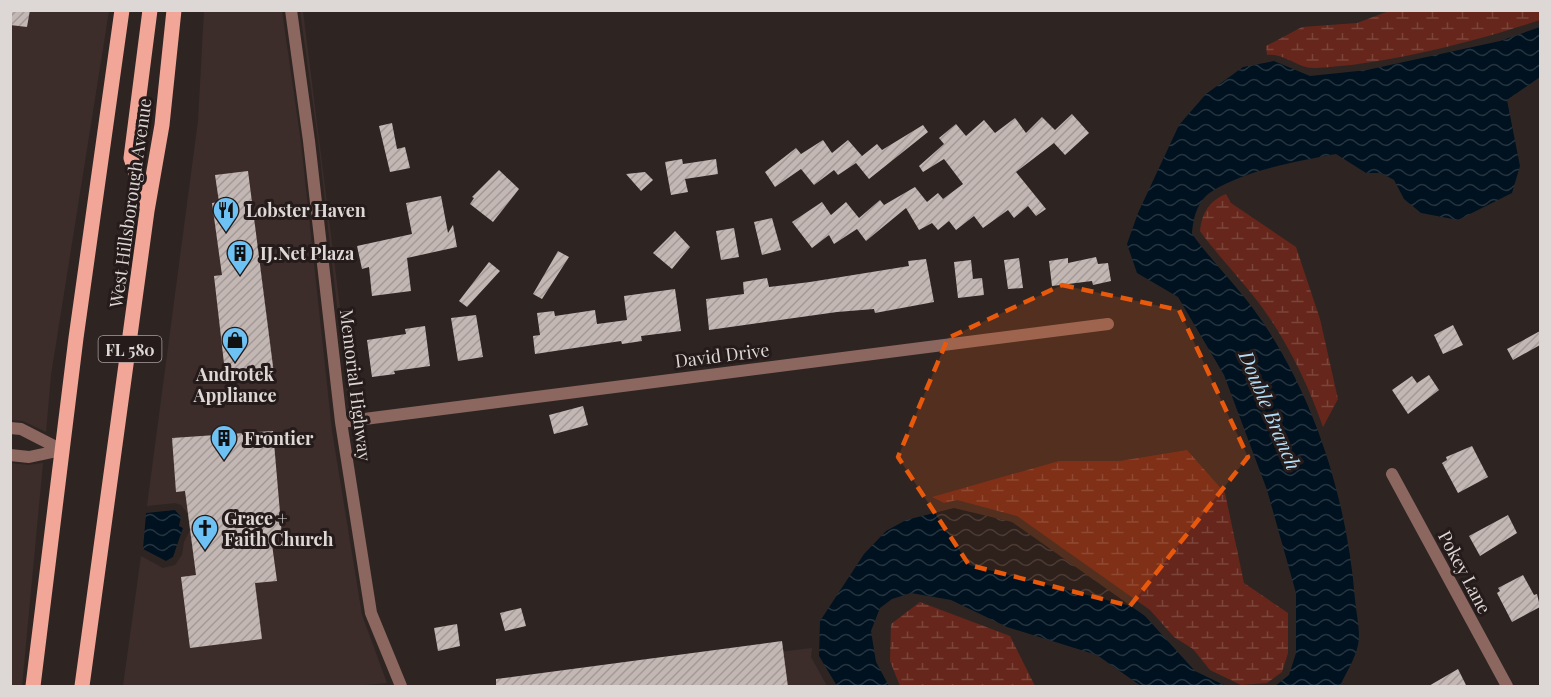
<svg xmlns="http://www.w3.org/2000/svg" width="1551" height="697" font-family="'Playfair Display',serif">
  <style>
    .built { fill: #3c2d2a }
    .wetland { fill: url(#wetland-marsh) }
    .water { fill: url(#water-waves) }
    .building { fill: url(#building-hatch) }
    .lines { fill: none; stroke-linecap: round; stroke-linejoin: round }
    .street { stroke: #8c6760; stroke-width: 12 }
    .primary { stroke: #f2a697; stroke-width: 15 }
    .marked { fill: #e8590c; fill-opacity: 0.2; stroke: #e8590c; stroke-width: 4.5; stroke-dasharray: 12 8; stroke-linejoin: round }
    .labels { text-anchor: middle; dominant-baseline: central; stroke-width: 6; stroke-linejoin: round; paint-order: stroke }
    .shield { fill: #241b1a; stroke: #a69f9e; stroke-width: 1.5 }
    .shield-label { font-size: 16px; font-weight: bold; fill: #ddd7d6 }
    .street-label { font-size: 18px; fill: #ddd7d6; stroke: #241b1a }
    .poi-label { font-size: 18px; font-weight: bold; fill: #ddd7d6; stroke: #241b1a; text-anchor: start }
    .water-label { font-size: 20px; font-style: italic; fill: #b4ddf7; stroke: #241b1a }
  </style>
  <defs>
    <pattern id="wetland-marsh" width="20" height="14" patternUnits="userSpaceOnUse" patternTransform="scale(1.5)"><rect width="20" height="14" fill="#66261b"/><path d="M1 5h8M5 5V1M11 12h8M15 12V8" fill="none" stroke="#7b453b"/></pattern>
    <pattern id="water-waves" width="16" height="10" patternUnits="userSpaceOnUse" patternTransform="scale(1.5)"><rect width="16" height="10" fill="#00121f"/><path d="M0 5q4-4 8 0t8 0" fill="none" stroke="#25343f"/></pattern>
    <pattern id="building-hatch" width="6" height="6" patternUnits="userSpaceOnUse" patternTransform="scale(1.5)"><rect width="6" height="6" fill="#c3b7b4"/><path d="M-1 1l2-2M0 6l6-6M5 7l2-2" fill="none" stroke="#a39997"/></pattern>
  </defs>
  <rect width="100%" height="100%" fill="#2e2523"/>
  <!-- built -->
  <path class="built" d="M 11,11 L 109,11 L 51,375 L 46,432 L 23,421 L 11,420 Z
    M 204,11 L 282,11 L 301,143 L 332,431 L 362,615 L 387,683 L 355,686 L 123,686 L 141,556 L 163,568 L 175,565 L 182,555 L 184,542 L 191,528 L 188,514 L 181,505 L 175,503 L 147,506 L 198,121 Z
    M 300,11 L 303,11 L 353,412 L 349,412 L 318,139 Z
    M 11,463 L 28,465 L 43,463 L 22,686 L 11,686 Z
    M 812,648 L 811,657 L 827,686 L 513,686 Z"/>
  <!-- wetland -->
  <path class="wetland" d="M 1389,11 L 1540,11 L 1540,20 C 1474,42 1385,65 1315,68 C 1298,69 1285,53 1267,55 L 1266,46 L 1302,27 L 1357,23 Z
    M 1226,194 L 1231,203 L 1296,247 L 1320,319 L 1338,399 L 1323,427 C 1308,384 1286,339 1259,303 C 1240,278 1218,256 1200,231 C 1202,213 1209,201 1226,194 Z
    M 1187,450 L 1225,493 L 1244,583 L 1288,613 L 1288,653 L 1282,672 L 1267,683 L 1241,685 L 1210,670 L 1193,649 L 1174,637 L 1150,610 L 1017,516 L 957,500 L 944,503 L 932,497 L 1059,461 L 1120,461 Z
    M 920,602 L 1010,636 L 1035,686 L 900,686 L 890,661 L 891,624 Z"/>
  <!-- water -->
  <path class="water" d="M 1540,27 L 1540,77 L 1507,100 L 1520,166 L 1512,193 L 1458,220 L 1421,213 L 1404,199 L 1394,180 L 1381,173 L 1366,173 L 1336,154 C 1298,161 1243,171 1211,192 C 1197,201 1193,219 1192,234 C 1211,260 1233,282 1252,307 C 1313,389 1347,498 1355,599 C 1356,613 1361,632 1358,645 C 1355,659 1346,673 1340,686 L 1275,686 L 1289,675 L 1296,653 L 1296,593 L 1267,490 L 1224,375 L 1178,297 L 1137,273 L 1127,244 L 1138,213 L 1179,125 L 1206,94 L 1243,67 L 1274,61 L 1310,76 L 1367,70 L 1500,41 Z
    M 954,508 L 1012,522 L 1145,616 L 1195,671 L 1226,686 L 1141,686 L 1097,655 L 1007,627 L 951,600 L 911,593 L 892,599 L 880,608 L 871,631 L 876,662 L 889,686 L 837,686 L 819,656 L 820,621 L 864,554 L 886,531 L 906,520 Z
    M 175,510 L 181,517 L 179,526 L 183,528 L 173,557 L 166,561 L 143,549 L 146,513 Z"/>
  <!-- building -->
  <path class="building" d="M 10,10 L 30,10 L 27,27 L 10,25 Z
    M 1072,114 L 1089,133 L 1065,155 L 1054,143 L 1016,172 L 1046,209 L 1036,216 L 1028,206 L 1014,218 L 1008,210 L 983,228 L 974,216 L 956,230 L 949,221 L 938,230 L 932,223 L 919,230 L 906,208 L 866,241 L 857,229 L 834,244 L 829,235 L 812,248 L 792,222 L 822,202 L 831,215 L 846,202 L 859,218 L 880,200 L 884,205 L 915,187 L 927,202 L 938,193 L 943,199 L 963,184 L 944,159 L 923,172 L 919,166 L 944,144 L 939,138 L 956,124 L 966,136 L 984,120 L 995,133 L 1015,118 L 1026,133 L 1042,117 L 1055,130 Z
    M 392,123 L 397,149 L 405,147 L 410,168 L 390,172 L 379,126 Z
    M 923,125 L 928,132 L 869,179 L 856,163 L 838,175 L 834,170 L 814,185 L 801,169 L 775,187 L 765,172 L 796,148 L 801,154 L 823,140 L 832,153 L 848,140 L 862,156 L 877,144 L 882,150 Z
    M 682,159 L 683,164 L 716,159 L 718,174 L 685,179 L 688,192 L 671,195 L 665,162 Z
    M 499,170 L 519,189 L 493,222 L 470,204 L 474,198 L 472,197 Z
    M 248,171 L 274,374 L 226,381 L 214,276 L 222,275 L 212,203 L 219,202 L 215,175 Z
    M 645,172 L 653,180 L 641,191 L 626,174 Z
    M 441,196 L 448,233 L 453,225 L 457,247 L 407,258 L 411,291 L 372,296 L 369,267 L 362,269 L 357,246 L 412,234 L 406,203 Z
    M 772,218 L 781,250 L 762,255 L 754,222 Z
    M 734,228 L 739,257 L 721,260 L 716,231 Z
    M 675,231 L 690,247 L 672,269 L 653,253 Z
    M 558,251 L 569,257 L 542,299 L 533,294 Z
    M 1096,257 L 1098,264 L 1108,263 L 1111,281 L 1093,285 L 1092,281 L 1052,286 L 1049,261 L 1068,258 L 1068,263 Z
    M 1019,258 L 1023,288 L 1008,289 L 1004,260 Z
    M 926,259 L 934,302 L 875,313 L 874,309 L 837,312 L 709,330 L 706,299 L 744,294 L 743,282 L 767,278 L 769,287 L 810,282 L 909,266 L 908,261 Z
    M 971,260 L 973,279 L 982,278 L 984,295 L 958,298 L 954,262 Z
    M 489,262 L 500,271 L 467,307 L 459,301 Z
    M 675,289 L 681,331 L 641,336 L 642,341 L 622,344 L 621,341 L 535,354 L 533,336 L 540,335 L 537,313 L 554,311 L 555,316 L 595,310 L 597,324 L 627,320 L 624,296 Z
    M 476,315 L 483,357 L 458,361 L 451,318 Z
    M 1453,325 L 1463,345 L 1443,354 L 1434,335 Z
    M 425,326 L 430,366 L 394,371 L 395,374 L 372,377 L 367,340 L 406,334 L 405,329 Z
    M 1540,331 L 1540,345 L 1513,360 L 1507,349 Z
    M 1429,375 L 1439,390 L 1408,414 L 1392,390 L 1412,376 L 1417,383 Z
    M 583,406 L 588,425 L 554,434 L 549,415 Z
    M 273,431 L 282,536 L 271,537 L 277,581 L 255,583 L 262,639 L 190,648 L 181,577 L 196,575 L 185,491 L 176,492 L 172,438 Z
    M 1472,446 L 1488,477 L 1458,493 L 1442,463 L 1447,460 L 1446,457 Z
    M 1508,515 L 1517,533 L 1480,556 L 1469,536 Z
    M 1523,575 L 1534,595 L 1537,594 L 1540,607 L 1512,622 L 1497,593 L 1500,591 L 1498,588 Z
    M 521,608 L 526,626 L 505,631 L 500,613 Z
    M 457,624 L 460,646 L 438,651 L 434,628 Z
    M 782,641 L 788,687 L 496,687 L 496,679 Z
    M 1458,669 L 1467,687 L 1427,687 Z"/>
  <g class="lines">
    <!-- street -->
    <path class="street" d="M 291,10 L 309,141 L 341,422 L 371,613 L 401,686
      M 341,422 L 1108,324
      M 10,428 L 21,429 L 62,450 L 29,457 L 10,455
      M 1392,474 L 1507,686"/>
    <!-- primary -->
    <path class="primary" d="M 147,208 L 131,158 L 150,10
      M 33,686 L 76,338 L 122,10
      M 82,686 L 147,211 L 162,125 L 174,10"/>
  </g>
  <!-- marked area -->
  <path class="marked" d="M 1062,285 L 1179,310 L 1248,457 L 1130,606 L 969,565 L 898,457 L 948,338 Z"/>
  <!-- icons -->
  <defs>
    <g id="restaurant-pin" transform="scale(1.35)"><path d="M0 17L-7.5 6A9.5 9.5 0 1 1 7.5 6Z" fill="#6dc2f3" stroke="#241b1a"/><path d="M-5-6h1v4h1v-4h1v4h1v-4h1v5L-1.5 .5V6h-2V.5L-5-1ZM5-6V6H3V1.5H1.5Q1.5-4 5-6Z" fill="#111"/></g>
    <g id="building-pin" transform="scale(1.35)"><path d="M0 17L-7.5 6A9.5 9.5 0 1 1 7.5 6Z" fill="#6dc2f3" stroke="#241b1a"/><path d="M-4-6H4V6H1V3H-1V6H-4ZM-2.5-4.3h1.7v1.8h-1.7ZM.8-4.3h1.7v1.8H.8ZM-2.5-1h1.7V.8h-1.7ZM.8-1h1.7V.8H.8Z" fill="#111"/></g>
    <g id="shop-pin" transform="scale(1.35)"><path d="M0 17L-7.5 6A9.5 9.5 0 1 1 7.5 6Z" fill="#6dc2f3" stroke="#241b1a"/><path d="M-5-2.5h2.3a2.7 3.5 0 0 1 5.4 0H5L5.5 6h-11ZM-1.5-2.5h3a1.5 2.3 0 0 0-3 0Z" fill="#111"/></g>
    <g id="church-pin" transform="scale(1.35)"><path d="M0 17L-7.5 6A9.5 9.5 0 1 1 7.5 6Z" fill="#6dc2f3" stroke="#241b1a"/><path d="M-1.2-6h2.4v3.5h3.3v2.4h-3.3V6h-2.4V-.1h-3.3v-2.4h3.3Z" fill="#111"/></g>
  </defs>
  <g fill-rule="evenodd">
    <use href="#restaurant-pin" x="226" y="210"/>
    <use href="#building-pin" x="240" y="253"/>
    <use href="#shop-pin" x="235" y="340"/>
    <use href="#building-pin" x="224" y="438"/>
    <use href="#church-pin" x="205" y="528"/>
  </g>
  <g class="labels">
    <!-- shield labels -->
    <rect class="shield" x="98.5" y="336" width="63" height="26" rx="4.5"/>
    <g class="shield-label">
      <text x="130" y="349">FL 580</text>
    </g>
    <!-- street labels -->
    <g class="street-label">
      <text transform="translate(130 203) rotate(-82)">West Hillsborough Avenue</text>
      <text transform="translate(722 355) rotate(-7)">David Drive</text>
      <text transform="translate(356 385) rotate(83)">Memorial Highway</text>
      <text transform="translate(1465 572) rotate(62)">Pokey Lane</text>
    </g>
    <!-- poi labels -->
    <g class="poi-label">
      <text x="246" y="210">Lobster Haven</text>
      <text x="260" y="253">IJ.Net Plaza</text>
      <text x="235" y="374" text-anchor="middle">Androtek<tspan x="235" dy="21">Appliance</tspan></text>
      <text x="244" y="438">Frontier</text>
      <text x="224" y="518">Grace +<tspan x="224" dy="21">Faith Church</tspan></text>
    </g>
    <!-- water labels -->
    <g class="water-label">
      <text transform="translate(1271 410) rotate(67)">Double Branch</text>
    </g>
  </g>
  <!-- border -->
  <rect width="1551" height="697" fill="none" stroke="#ddd7d6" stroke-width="24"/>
</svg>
